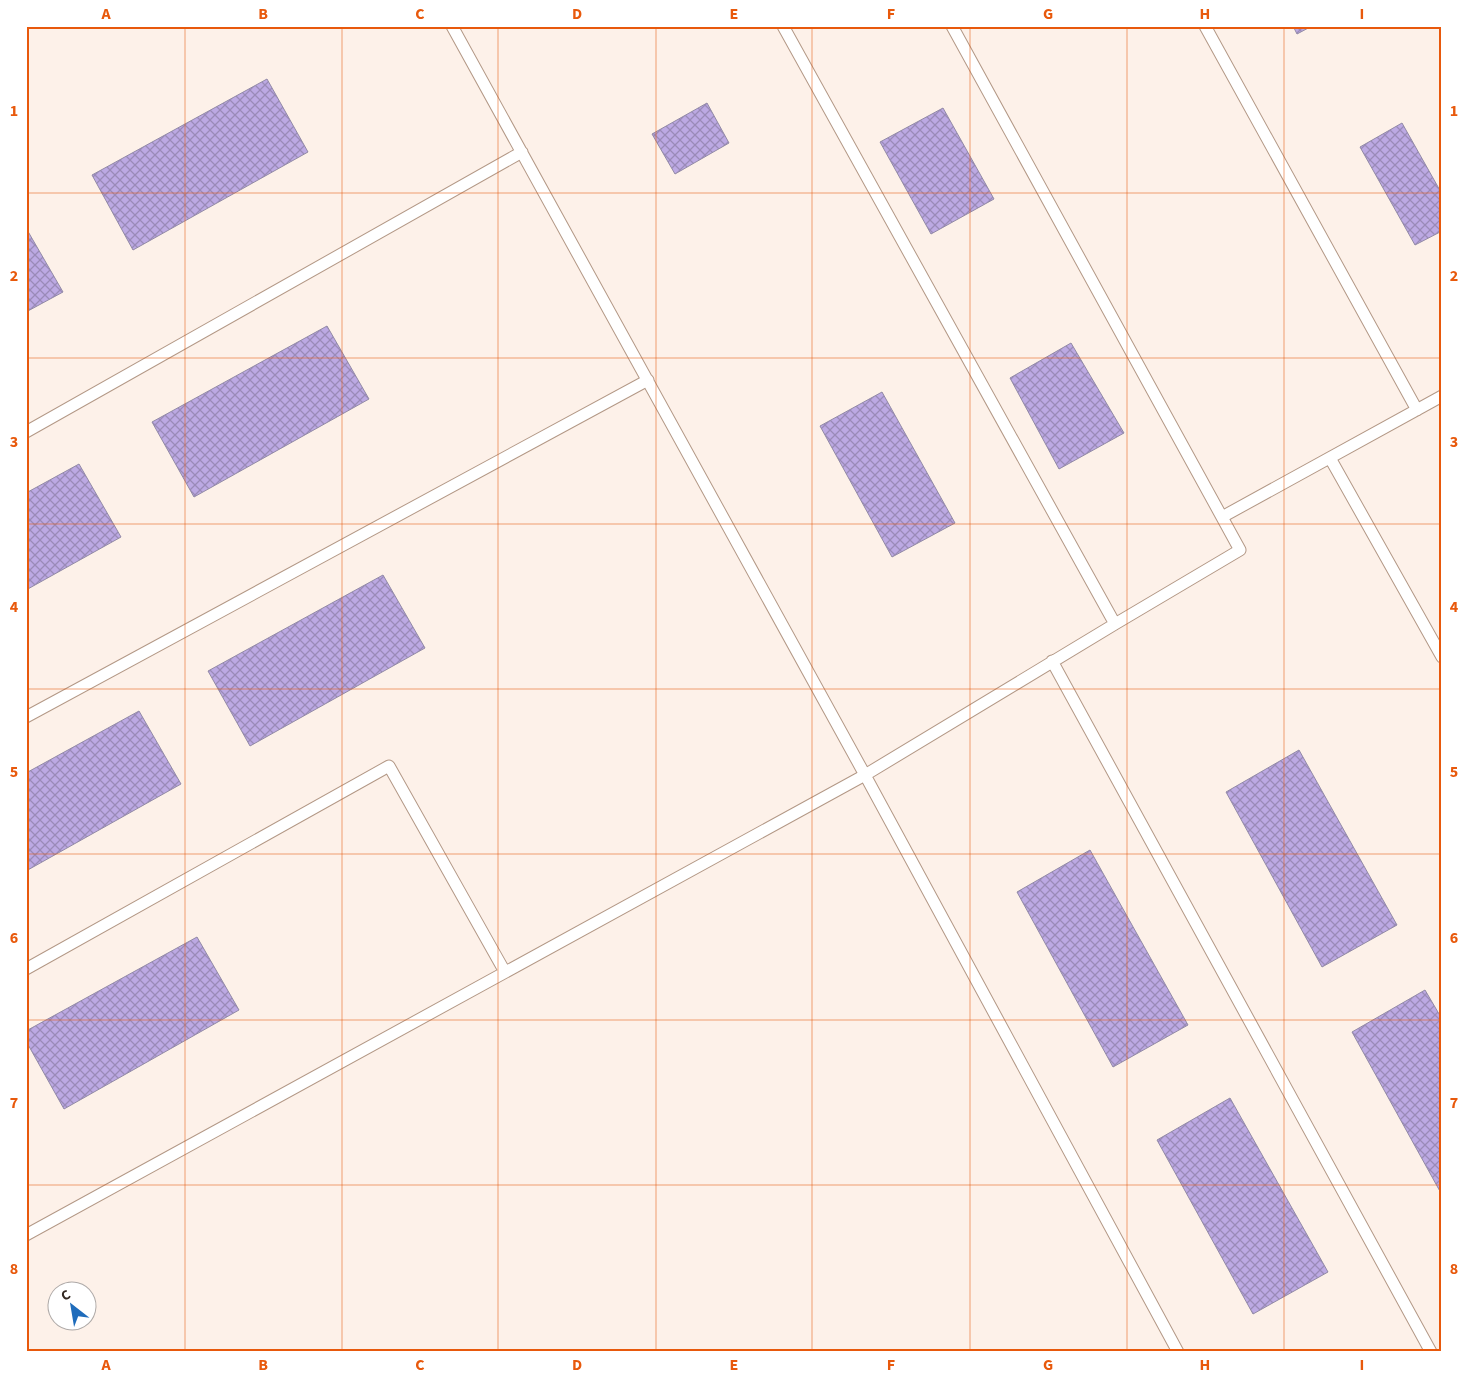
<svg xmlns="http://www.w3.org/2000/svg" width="1468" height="1378" font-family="'Source Sans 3',sans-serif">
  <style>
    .building { fill: url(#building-cross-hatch); stroke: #928aa6 }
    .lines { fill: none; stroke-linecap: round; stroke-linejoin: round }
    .service-casing { stroke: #b39886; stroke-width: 13 }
    .service { stroke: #fff; stroke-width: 11 }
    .grid { fill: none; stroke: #e8590c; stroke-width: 1; stroke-opacity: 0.55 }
    .neatline { fill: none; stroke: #e8590c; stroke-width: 2 }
    .grid-label { font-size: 16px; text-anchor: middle; font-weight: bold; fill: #e8590c }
  </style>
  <defs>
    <pattern id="building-cross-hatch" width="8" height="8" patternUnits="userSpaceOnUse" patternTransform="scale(1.25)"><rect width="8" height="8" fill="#bca9e3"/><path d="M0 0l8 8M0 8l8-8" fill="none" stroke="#9a8ab8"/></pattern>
  </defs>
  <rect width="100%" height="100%" fill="#fdf1e9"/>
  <!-- building -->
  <path class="building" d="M 1293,26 L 1312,26 L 1297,34 Z
    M 267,79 L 308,152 L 133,250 L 92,175 Z
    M 707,103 L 729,143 L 675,174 L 652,134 Z
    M 943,108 L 994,199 L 931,234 L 880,142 Z
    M 1402,123 L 1442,194 L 1442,231 L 1415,245 L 1360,147 Z
    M 26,228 L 63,292 L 26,312 Z
    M 327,326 L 369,399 L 194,497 L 152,422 Z
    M 1071,343 L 1124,433 L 1059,469 L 1010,378 Z
    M 882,392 L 955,523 L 892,557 L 820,426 Z
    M 79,464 L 121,537 L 26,590 L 26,493 Z
    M 383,575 L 425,648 L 250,746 L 208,671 Z
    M 139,711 L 181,784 L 26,871 L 26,773 Z
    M 1299,750 L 1397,925 L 1322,967 L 1226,792 Z
    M 1090,850 L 1188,1025 L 1113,1067 L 1017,892 Z
    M 197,937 L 239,1010 L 64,1109 L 26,1041 L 26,1031 Z
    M 1425,990 L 1442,1019 L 1442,1195 L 1352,1032 Z
    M 1230,1098 L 1328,1272 L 1253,1314 L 1157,1140 Z"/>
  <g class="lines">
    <!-- service casing -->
    <g class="service-casing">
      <path id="service" d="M 783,26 L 1115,624 L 1240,550 L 952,26
        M 1205,26 L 1417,410
        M 26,432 L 522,152
        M 1330,458 L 1442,657
        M 1222,517 L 1442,396
        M 1115,624 L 865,775 L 1178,1352
        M 1052,661 L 1431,1352
        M 26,717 L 648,380
        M 26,969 L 389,766 L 505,972
        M 26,1235 L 865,775 L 452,26"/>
    </g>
    <!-- service -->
    <use href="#service" class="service"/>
  </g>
  <!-- grid -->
  <path class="grid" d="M 185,26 L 185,1352M 342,26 L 342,1352M 498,26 L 498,1352M 656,26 L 656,1352M 812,26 L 812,1352M 970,26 L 970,1352M 1127,26 L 1127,1352M 1284,26 L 1284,1352M 26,193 L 1442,193M 26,358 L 1442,358M 26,524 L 1442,524M 26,689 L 1442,689M 26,854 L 1442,854M 26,1020 L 1442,1020M 26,1185 L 1442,1185"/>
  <!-- border -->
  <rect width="1468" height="1378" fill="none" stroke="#ffffff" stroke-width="55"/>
  <!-- north arrow -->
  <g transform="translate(72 1306) rotate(329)"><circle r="24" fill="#ffffff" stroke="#aea9a7"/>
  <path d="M0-4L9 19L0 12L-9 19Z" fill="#1f6cbb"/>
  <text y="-8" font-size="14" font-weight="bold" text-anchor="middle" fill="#342922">С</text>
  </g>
  <rect x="28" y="28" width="1412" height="1322" class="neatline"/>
  <g class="grid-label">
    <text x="106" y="19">A</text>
    <text x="263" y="19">B</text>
    <text x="420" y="19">C</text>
    <text x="577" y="19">D</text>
    <text x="734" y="19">E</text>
    <text x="891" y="19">F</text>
    <text x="1048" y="19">G</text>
    <text x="1205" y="19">H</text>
    <text x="1362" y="19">I</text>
    <text x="14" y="116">1</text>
    <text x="1454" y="116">1</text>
    <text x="14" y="281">2</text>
    <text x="1454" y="281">2</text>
    <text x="14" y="447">3</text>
    <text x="1454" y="447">3</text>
    <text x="14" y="612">4</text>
    <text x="1454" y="612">4</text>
    <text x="14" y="777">5</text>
    <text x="1454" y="777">5</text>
    <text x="14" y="943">6</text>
    <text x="1454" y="943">6</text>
    <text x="14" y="1108">7</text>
    <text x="1454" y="1108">7</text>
    <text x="14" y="1274">8</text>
    <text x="1454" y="1274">8</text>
    <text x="106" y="1370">A</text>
    <text x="263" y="1370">B</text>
    <text x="420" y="1370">C</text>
    <text x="577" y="1370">D</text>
    <text x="734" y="1370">E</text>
    <text x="891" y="1370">F</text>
    <text x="1048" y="1370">G</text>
    <text x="1205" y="1370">H</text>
    <text x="1362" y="1370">I</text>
  </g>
</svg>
